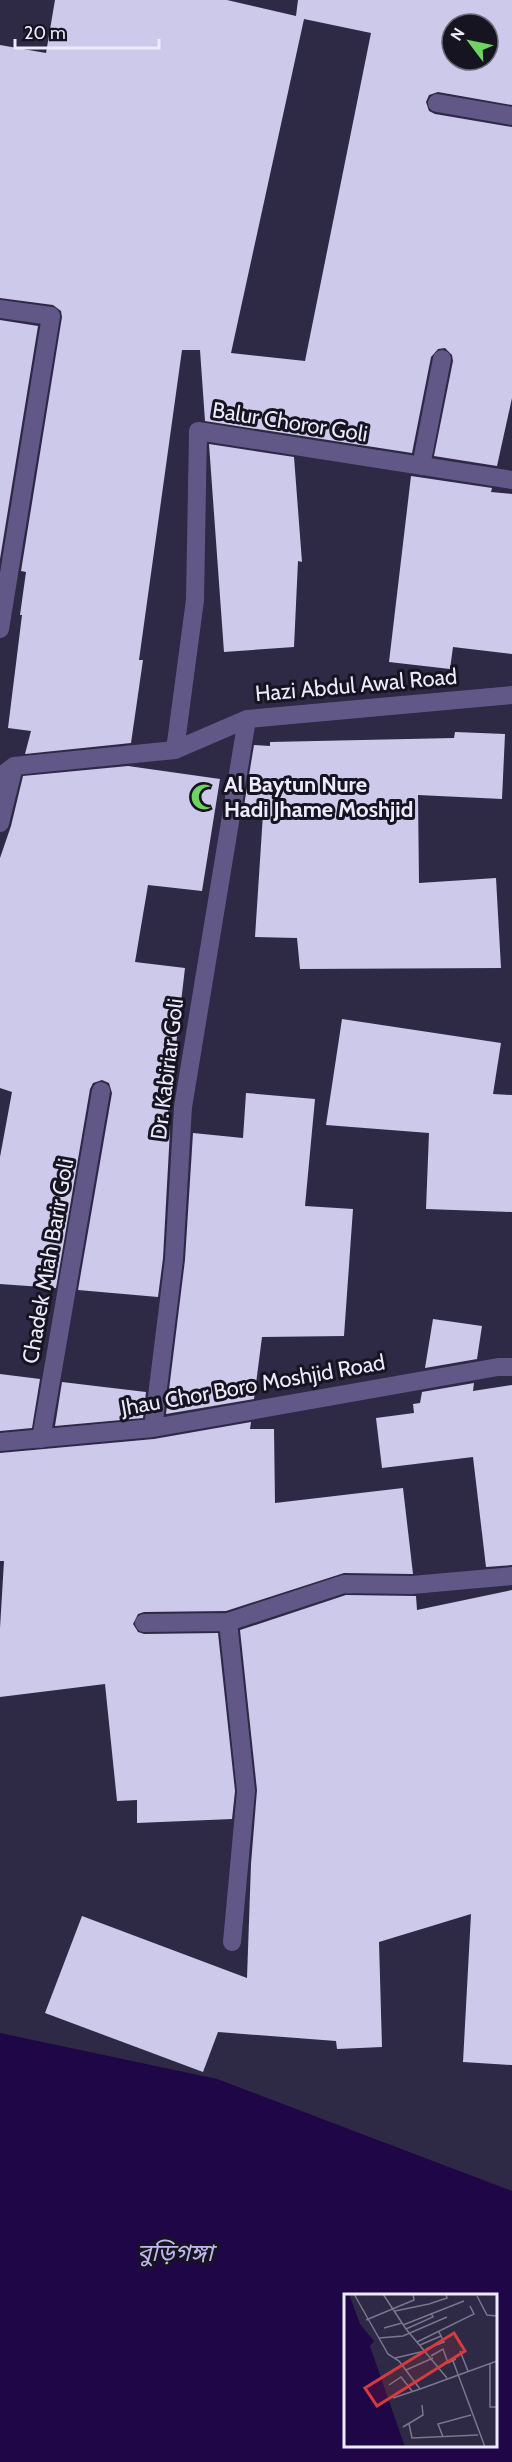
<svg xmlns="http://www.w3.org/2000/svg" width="512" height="2462" font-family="Cabin,'Noto Sans Bengali',sans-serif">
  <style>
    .water { fill: #1f0747; fill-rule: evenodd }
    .building { fill: #cdc9eb; fill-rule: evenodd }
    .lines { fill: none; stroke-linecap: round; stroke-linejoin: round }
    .minor { stroke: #615888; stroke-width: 18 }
    .labels { text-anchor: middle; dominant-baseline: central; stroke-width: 6; stroke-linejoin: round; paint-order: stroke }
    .street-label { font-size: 22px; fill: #eceafc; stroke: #161420 }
    .poi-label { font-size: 22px; font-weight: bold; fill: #eceafc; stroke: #161420; text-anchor: start }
    .water-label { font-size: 24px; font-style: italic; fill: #c0b7f2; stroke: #161420 }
    .inset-road { fill: none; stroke: #7a768e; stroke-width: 1.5 }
    .view { fill: #d83b3d; fill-opacity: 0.15; stroke: #d83b3d; stroke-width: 3 }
    .inset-edge { fill: none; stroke: #eceafc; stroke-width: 3 }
  </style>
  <rect width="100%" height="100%" fill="#2e2944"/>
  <!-- water -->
  <path class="water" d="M 0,2033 L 217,2079 L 512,2191 L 512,2462 L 0,2462 ZM 346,2296 L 496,2296 L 496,2446 L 346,2446 Z"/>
  <!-- building -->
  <path class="building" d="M 55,0 L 227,0 L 296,16 L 298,0 L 512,0 L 512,105 L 438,92 L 429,95 L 426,102 L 429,111 L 435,114 L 512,127 L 512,398 L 497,466 L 434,456 L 453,361 L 452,355 L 445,348 L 438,349 L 431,357 L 412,453 L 205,421 L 200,350 L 182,350 L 139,660 L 143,660 L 131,743 L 25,754 L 31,731 L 8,728 L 22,615 L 20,615 L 26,572 L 21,571 L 62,317 L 61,311 L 53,305 L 0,298 L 0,45 L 46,53 ZM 304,19 L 371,33 L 305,361 L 231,353 ZM 452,24 L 488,24 L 488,60 L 452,60 Z
    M 0,320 L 38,326 L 0,559 Z
    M 209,444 L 294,457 L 302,562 L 298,561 L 294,647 L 224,652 Z
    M 411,476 L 492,488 L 491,492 L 512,494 L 512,654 L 453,647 L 450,669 L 389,662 Z
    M 455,732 L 505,734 L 502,799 L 418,795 L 419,883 L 496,878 L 501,968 L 300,969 L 297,938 L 255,937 L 263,814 L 243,812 L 254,745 L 270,746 L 270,742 L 454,738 Z
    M 128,766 L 220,779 L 202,891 L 148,885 L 135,962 L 185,968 L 166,1130 L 170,1130 L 163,1258 L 158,1297 L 78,1290 L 112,1093 L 109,1083 L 102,1080 L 93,1083 L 90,1089 L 56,1288 L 0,1284 L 0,1157 L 12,1092 L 0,1088 L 0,858 L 11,826 L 23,776 Z
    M 342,1019 L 501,1043 L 493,1094 L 512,1095 L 512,1212 L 426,1209 L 429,1133 L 326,1125 Z
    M 246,1093 L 315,1099 L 305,1206 L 353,1209 L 344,1336 L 262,1337 L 254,1399 L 166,1414 L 185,1260 L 193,1133 L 243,1138 Z
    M 433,1319 L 482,1326 L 477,1359 L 425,1368 Z
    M 0,1374 L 40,1379 L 32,1428 L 0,1431 Z
    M 62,1382 L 146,1392 L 143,1418 L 55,1426 Z
    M 474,1383 L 473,1391 L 512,1385 L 512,1565 L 486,1567 L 473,1457 L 382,1468 L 376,1418 L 414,1413 L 413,1404 L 420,1403 L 422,1392 Z
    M 251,1422 L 250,1429 L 274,1429 L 275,1503 L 403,1488 L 413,1574 L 344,1573 L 226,1611 L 144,1612 L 138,1614 L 133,1624 L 138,1632 L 144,1634 L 218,1633 L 235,1791 L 232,1819 L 137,1823 L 137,1800 L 117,1801 L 105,1684 L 0,1697 L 0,1628 L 4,1561 L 0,1561 L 0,1453 L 154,1439 Z
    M 512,1590 L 512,2065 L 463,2062 L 471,1914 L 379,1942 L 382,2047 L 337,2049 L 336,2041 L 218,2032 L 203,2072 L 45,2013 L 82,1916 L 247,1978 L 251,1864 L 257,1790 L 240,1630 L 346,1595 L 416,1596 L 417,1610 Z"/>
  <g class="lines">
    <!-- minor -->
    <path class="minor" d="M 437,103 L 512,116
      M 0,309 L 51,316 L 0,629
      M 421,466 L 442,359
      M 175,750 L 195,600 L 198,431 L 512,480
      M 0,777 L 14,766 L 175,750 L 247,719 L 512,695
      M 0,823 L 14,766
      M 153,1428 L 174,1259 L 183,1107 L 247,719
      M 41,1439 L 101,1091
      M 0,1442 L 153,1428 L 498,1367 L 512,1367
      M 144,1623 L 228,1622
      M 232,1942 L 246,1791 L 228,1622 L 344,1584 L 412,1585 L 512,1576"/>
  </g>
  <!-- icons -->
  <defs>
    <g id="mosque-bare" transform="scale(2.07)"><path d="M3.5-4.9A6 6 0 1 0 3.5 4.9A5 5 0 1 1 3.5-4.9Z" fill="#6ed360" stroke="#161420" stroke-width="2.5" paint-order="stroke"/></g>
  </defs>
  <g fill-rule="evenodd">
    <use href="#mosque-bare" x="204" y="797"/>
  </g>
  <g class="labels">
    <!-- street labels -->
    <g class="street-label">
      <text transform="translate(290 422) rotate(9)">Balur Choror Goli</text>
      <text transform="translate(356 685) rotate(-5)">Hazi Abdul Awal Road</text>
      <text transform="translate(167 1069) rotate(-83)">Dr. Kabiriar Goli</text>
      <text transform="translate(48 1261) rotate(-80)">Chadek Miah Barir Goli</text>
      <text transform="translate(253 1385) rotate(-10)">Jhau Chor Boro Moshjid Road</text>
    </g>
    <!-- poi labels -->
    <g class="poi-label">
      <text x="224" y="784">Al Baytun Nure<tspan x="224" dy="25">Hadi Jhame Moshjid</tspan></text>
    </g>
    <!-- water labels -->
    <g class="water-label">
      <text x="175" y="2252">বুড়িগঙ্গা</text>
    </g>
  </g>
  <!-- overview -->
  <g transform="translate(344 2294)">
    <rect width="153" height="153" fill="#2e2944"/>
    <path d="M 0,0 L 5,0 L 16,30 L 30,47 L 26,52 L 61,153 L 0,153 Z" fill="#1f0747"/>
    <path class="inset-road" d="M 10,0 L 44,60 L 55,67 L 76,95 L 153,67M 39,0 L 62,35 L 103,84M 133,2 L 143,21 L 153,22M 51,17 L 85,10 L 103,4 L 102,0M 22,26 L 70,6 L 69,0M 59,31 L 120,7M 40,34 L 58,29M 62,35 L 89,23 L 87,19M 35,44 L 59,42 L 103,23M 73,48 L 130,20 L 126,12M 76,51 L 97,42 L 95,38M 82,55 L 100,48 L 97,42M 116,57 L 124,77M 87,62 L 99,55 L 104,69 L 112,65M 51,64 L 81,57M 109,67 L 141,153M 146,69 L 146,113 L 153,113M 62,76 L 89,64M 45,91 L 57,83 L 68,97M 49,104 L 76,95M 65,130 L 68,144 L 134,141M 59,133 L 79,121 L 78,111M 99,143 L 94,130 L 127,121"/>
    <path class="view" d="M 110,39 L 121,57 L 33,112 L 21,94 Z"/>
    <rect width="153" height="153" class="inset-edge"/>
  </g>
  <!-- north arrow -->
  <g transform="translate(470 42) rotate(302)"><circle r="28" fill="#161420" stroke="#6c6a78" stroke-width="1.5"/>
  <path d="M0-4.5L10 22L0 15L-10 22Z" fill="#6ed360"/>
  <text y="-9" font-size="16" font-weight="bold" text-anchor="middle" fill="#eceafc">N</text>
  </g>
  <!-- scale -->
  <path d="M15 39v9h144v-9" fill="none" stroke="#eceafc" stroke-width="3"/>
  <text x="24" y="39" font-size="18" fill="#eceafc" stroke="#161420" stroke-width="4.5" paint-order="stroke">20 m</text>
</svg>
